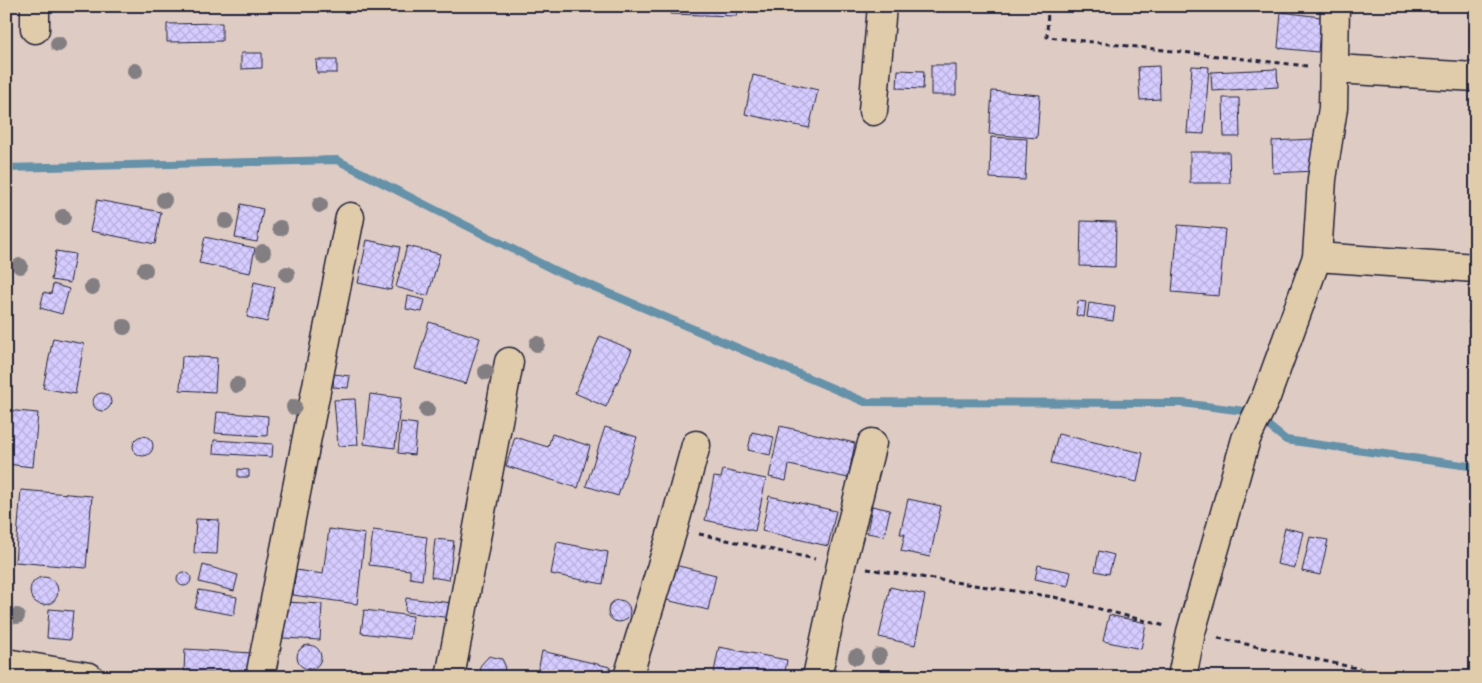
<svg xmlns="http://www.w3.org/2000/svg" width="1482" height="683" font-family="'Gochi Hand',sans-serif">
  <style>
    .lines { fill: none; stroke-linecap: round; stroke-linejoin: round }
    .stream { stroke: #6591a9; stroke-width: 8 }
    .building { fill: url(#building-cross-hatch); stroke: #22223b }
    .street-casing { stroke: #22223b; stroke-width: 31 }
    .path { stroke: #22223b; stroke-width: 3; stroke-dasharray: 5 4; stroke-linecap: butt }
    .street { stroke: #e0cbaa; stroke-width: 28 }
    .tree { fill: #827e81 }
  </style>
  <defs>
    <pattern id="building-cross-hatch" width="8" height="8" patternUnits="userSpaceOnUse" patternTransform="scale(1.25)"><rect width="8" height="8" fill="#d6ccff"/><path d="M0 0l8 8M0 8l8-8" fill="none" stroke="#b7afdb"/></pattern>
  </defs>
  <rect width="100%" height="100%" fill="#ddcbc4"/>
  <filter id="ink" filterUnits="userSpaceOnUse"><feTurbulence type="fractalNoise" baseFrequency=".02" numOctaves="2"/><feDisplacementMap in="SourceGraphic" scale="10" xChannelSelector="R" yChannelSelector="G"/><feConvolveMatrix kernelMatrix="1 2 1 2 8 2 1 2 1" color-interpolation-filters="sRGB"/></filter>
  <g filter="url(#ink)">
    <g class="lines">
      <!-- stream -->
      <path class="stream" d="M 6,168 L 337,160 L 552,269 L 865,402 L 1182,403 L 1252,412
        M 1261,420 L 1286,440 L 1476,467"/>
    </g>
    <!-- building -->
    <path class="building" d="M 154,6 L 188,6 L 154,9 Z
      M 671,6 L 738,6 L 737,16 L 670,14 Z
      M 1281,12 L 1321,17 L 1318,52 L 1278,48 Z
      M 222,23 L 222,41 L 167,42 L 167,24 Z
      M 1470,27 L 1476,27 L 1476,50 L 1470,50 Z
      M 241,53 L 262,53 L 262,68 L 241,69 Z
      M 316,60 L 337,60 L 337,73 L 317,73 Z
      M 931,65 L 956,65 L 956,95 L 931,95 Z
      M 1159,66 L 1160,99 L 1140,100 L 1138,67 Z
      M 1192,66 L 1209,67 L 1204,134 L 1187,133 Z
      M 1277,69 L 1278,87 L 1212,91 L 1211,72 Z
      M 898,70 L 924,71 L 923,89 L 897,88 Z
      M 753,75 L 818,90 L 809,128 L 745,114 Z
      M 992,91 L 1040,95 L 1037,138 L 989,134 Z
      M 1223,98 L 1239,98 L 1240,137 L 1224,137 Z
      M 991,137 L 1027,139 L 1025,180 L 990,178 Z
      M 1314,139 L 1315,171 L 1273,173 L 1272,141 Z
      M 1190,152 L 1229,152 L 1230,183 L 1190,183 Z
      M 97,200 L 161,212 L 155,244 L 90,231 Z
      M 241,204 L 263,209 L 257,242 L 235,238 Z
      M 1081,221 L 1116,222 L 1115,267 L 1080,266 Z
      M 1178,225 L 1225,229 L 1219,296 L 1172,292 Z
      M 205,237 L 255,248 L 250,273 L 199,263 Z
      M 367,240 L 400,247 L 391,290 L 358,283 Z
      M 407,246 L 440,254 L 428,296 L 396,287 Z
      M 56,251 L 75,254 L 70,283 L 51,280 Z
      M 254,282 L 275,287 L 267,322 L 247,317 Z
      M 53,284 L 69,289 L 62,314 L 40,308 L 44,292 L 51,294 Z
      M 408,296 L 425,300 L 422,312 L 406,309 Z
      M 1078,301 L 1086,302 L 1084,317 L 1076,315 Z
      M 1475,301 L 1476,301 L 1476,325 L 1468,323 Z
      M 1089,303 L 1115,307 L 1113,321 L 1087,317 Z
      M 429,322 L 480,338 L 466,384 L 415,369 Z
      M 600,336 L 632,350 L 606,407 L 575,393 Z
      M 53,338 L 84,344 L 75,394 L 43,388 Z
      M 182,356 L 217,358 L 215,392 L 180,390 Z
      M 334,374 L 350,376 L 348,388 L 333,387 Z
      M93 402a9 9 0 1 1 18 0a9 9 0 1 1-18 0Z
      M 370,394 L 401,398 L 395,448 L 364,444 Z
      M 355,399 L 358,445 L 338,446 L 334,400 Z
      M 6,410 L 38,413 L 33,467 L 6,464 Z
      M 217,412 L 268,416 L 267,436 L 215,433 Z
      M 401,422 L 417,424 L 414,455 L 398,453 Z
      M 780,426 L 855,443 L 848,478 L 789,465 L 786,481 L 769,477 Z
      M 605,427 L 637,437 L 618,496 L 586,486 Z
      M 752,432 L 774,437 L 770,455 L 748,450 Z
      M 552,434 L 590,446 L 578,488 L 506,466 L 515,437 L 548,447 Z
      M 1058,434 L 1143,453 L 1137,482 L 1051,463 Z
      M133 446a10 10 0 1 1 20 0a10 10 0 1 1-20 0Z
      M 214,440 L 273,444 L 272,457 L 213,453 Z
      M 238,469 L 249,470 L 249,477 L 238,477 Z
      M 723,470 L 766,479 L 755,531 L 705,520 L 714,477 L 721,478 Z
      M 21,490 L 92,496 L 86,568 L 15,562 Z
      M 769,496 L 836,511 L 828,546 L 762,531 Z
      M 908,499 L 941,506 L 930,557 L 901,551 L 905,534 L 900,534 Z
      M 872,506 L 890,510 L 884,536 L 867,533 Z
      M 196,519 L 219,520 L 217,554 L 194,553 Z
      M 1285,528 L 1303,532 L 1295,568 L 1277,564 Z
      M 329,529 L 365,534 L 357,604 L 293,595 L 296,570 L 323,574 Z
      M 373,530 L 427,537 L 422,580 L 410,578 L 410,570 L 369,565 Z
      M 1310,537 L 1328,540 L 1320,575 L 1302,571 Z
      M 435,539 L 454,541 L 449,580 L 431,577 Z
      M 557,542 L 608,552 L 603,584 L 551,574 Z
      M 1099,551 L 1114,555 L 1109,574 L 1095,571 Z
      M 666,563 L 716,575 L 708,610 L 658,598 Z
      M 203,565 L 238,575 L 234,591 L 199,582 Z
      M 1038,565 L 1071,572 L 1068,586 L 1035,579 Z
      M177 579a7 7 0 1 1 14 0a7 7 0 1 1-14 0Z
      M30 591a14 14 0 1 1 28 0a14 14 0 1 1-28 0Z
      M 890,587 L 925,595 L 915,645 L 879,637 Z
      M 199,590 L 237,597 L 234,615 L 195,608 Z
      M 406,598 L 453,603 L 451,618 L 405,612 Z
      M608 611a11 11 0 1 1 22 0a11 11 0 1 1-22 0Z
      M 285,602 L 322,604 L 320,640 L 283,638 Z
      M 49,609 L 73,611 L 70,640 L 47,638 Z
      M 364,610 L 413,616 L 410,639 L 361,633 Z
      M 1109,615 L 1146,623 L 1141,649 L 1103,641 Z
      M297 657a12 12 0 1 1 24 0a12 12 0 1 1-24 0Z
      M 719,647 L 787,660 L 784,677 L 713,677 Z
      M 185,649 L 252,653 L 250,675 L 184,671 Z
      M 542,651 L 610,667 L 608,677 L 537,677 Z
      M 489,656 L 502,659 L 505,665 L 503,677 L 482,677 L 480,666 Z
      M 837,669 L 869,677 L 836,677 Z"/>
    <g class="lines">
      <!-- street casing -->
      <g class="street-casing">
        <path id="street" d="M 35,6 L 35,29
          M 1335,69 L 1476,77
          M 873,111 L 882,6
          M 1317,257 L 1476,268
          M 6,663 L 89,677
          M 260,677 L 350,217
          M 450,677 L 509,362
          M 628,677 L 673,529 L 696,445
          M 817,677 L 841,565 L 872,443
          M 1182,677 L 1191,632 L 1246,439 L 1266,397 L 1317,257 L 1322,179 L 1333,108 L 1335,6"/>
      </g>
      <!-- path -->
      <path class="path" d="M 1048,6 L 1047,37 L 1307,66
        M 699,534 L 815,559
        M 867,569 L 1054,597 L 1165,626
        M 1218,638 L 1397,677"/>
      <!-- street -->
      <use href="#street" class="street"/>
    </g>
    <!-- trees -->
    <g class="tree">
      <circle cx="58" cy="44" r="8"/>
      <circle cx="135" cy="71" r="8"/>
      <circle cx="164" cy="200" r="8"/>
      <circle cx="320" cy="205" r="8"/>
      <circle cx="63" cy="217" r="8"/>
      <circle cx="226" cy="221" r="8"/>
      <circle cx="280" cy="228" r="8"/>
      <circle cx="263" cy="252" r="8"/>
      <circle cx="20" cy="266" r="8"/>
      <circle cx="145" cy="270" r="8"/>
      <circle cx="287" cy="274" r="8"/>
      <circle cx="92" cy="287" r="8"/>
      <circle cx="124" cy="327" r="8"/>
      <circle cx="537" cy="344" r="8"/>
      <circle cx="486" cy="372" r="8"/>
      <circle cx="237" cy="385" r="8"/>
      <circle cx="294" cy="407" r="8"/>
      <circle cx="427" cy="410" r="8"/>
      <circle cx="17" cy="616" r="8"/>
      <circle cx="879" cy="656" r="8"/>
      <circle cx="856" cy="657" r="8"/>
    </g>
  </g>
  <!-- margin -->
  <rect width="1482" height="683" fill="none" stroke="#e0cbaa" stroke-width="25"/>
  <rect x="12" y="12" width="1457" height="658" fill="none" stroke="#22223b" stroke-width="2" filter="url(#ink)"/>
</svg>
